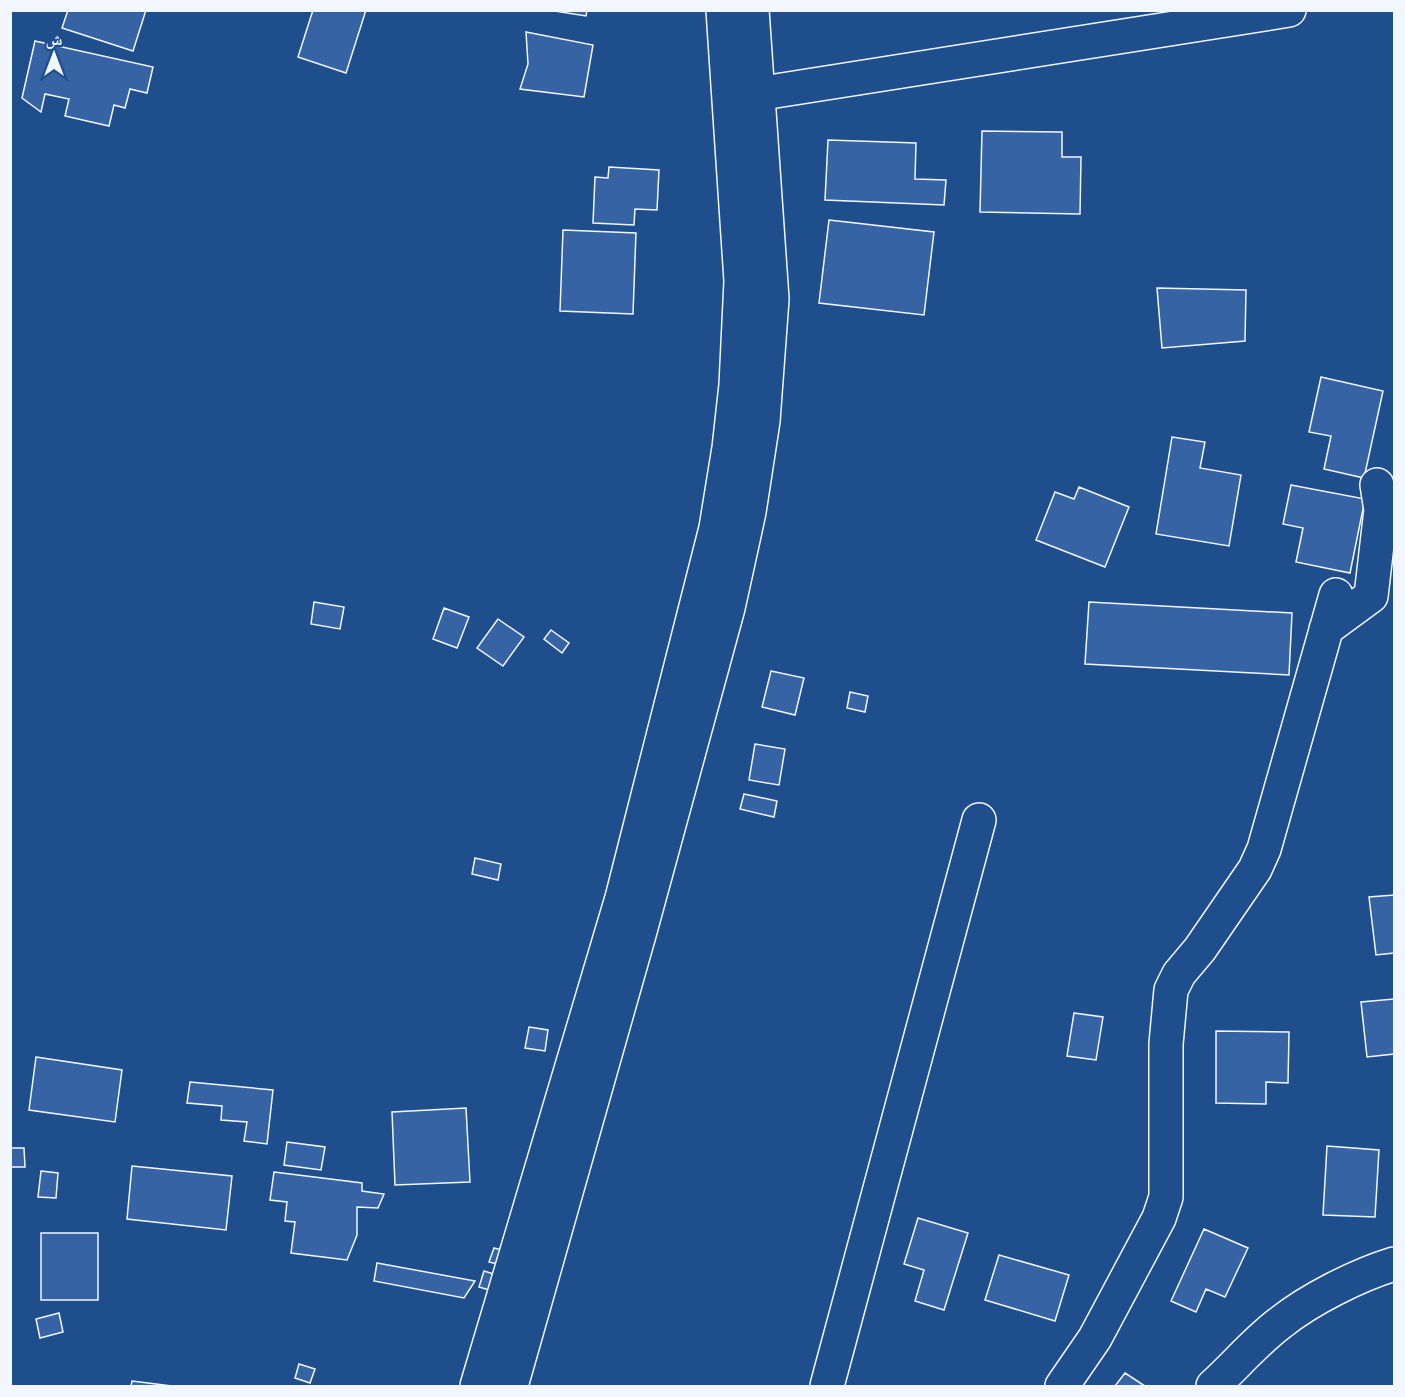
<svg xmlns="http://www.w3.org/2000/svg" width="1405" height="1397" font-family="Poppins,'Noto Naskh Arabic',sans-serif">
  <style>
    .building { fill: #3563a3; stroke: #f2f6ff; stroke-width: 1.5 }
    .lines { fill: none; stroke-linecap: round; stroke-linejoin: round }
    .minor-casing { stroke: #f2f6ff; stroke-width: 36 }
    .major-casing { stroke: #f2f6ff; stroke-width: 36 }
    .minor { stroke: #1f4e8c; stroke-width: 33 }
    .major { stroke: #1f4e8c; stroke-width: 33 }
  </style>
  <rect width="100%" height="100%" fill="#1f4e8c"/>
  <!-- building -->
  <path class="building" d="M 68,10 L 146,10 L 133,51 L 62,28 Z
    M 313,10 L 366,10 L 346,73 L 298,57 Z
    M 548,10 L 587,10 L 586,16 Z
    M 526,32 L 593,45 L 584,97 L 520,89 L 528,64 Z
    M 35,41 L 153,67 L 147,93 L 130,89 L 125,108 L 114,105 L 109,126 L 65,116 L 69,99 L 45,94 L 41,112 L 22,98 Z
    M 982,131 L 1062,132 L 1062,157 L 1081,157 L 1080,214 L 980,212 Z
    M 828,140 L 916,143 L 915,179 L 946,180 L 944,205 L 825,200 Z
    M 609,167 L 659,170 L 657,210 L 635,209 L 634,225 L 593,223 L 595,177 L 608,178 Z
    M 829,220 L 934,232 L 924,315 L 819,303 Z
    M 563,230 L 636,233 L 633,314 L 560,311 Z
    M 1157,288 L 1246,290 L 1245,341 L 1162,348 Z
    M 1321,377 L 1383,391 L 1364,478 L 1324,469 L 1331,436 L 1309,432 Z
    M 1172,437 L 1205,442 L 1200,468 L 1241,475 L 1229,546 L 1156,534 Z
    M 1291,485 L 1365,499 L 1350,573 L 1296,562 L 1303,528 L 1283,524 Z
    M 1079,487 L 1129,507 L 1105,567 L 1036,540 L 1055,492 L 1074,499 Z
    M 314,602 L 344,607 L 340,629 L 311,624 Z
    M 1089,602 L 1292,613 L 1289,675 L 1085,664 Z
    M 444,608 L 469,617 L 457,648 L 433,639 Z
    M 498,619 L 524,637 L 503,666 L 477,648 Z
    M 551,630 L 569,643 L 562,653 L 544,639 Z
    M 771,671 L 804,678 L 795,715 L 762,707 Z
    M 850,692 L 868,696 L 865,712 L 847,708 Z
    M 755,744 L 785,749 L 779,785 L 749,780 Z
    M 744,794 L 777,801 L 774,817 L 740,809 Z
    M 475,858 L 501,864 L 498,880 L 472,874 Z
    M 1394,895 L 1394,953 L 1376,955 L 1369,897 Z
    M 1394,999 L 1394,1054 L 1367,1057 L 1361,1002 Z
    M 1074,1013 L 1103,1017 L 1096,1060 L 1067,1056 Z
    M 529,1027 L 548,1030 L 545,1051 L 525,1048 Z
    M 1216,1031 L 1289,1032 L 1288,1083 L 1266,1082 L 1266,1104 L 1216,1103 Z
    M 36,1057 L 122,1070 L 115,1122 L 29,1110 Z
    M 190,1082 L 273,1090 L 267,1144 L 244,1141 L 247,1122 L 221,1120 L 222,1106 L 187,1103 Z
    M 466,1108 L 470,1182 L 395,1185 L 392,1112 Z
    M 287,1142 L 325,1147 L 321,1170 L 284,1165 Z
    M 1327,1146 L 1379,1150 L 1375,1217 L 1323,1215 Z
    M 10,1148 L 24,1148 L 25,1167 L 10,1167 Z
    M 132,1166 L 232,1176 L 226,1230 L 127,1219 Z
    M 41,1171 L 58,1173 L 56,1198 L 38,1197 Z
    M 274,1172 L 362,1183 L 362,1191 L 384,1194 L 378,1208 L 357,1207 L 357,1235 L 347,1260 L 291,1253 L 295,1222 L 285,1221 L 287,1202 L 270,1200 Z
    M 918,1218 L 968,1233 L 944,1310 L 915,1301 L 924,1270 L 904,1264 Z
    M 1204,1229 L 1248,1248 L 1225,1297 L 1206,1289 L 1196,1312 L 1171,1301 Z
    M 41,1233 L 98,1233 L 98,1300 L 41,1300 Z
    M 494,1248 L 510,1252 L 506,1266 L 489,1262 Z
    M 999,1255 L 1069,1275 L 1055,1321 L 985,1300 Z
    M 377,1263 L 475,1281 L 464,1298 L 374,1281 Z
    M 484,1271 L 500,1276 L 496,1292 L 479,1287 Z
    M 59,1313 L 63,1332 L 40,1338 L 36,1319 Z
    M 299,1364 L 315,1369 L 310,1383 L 295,1378 Z
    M 1125,1373 L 1145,1386 L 1115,1386 Z
    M 132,1381 L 172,1386 L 131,1386 Z"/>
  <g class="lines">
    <!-- minor casing -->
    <g class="minor-casing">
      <path id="minor" d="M 731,98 L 1289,10
        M 1326,629 L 1371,596 L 1381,510 L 1377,485
        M 827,1386 L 979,820
        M 1062,1386 L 1095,1338 L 1159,1218 L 1166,1197 L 1166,1044 L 1171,990 L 1179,974 L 1200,949 L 1255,869 L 1264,849 L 1336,595
        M 1213,1386 C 1235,1366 1256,1341 1280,1323 C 1310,1299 1358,1275 1394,1264"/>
    </g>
    <!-- major casing -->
    <g class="major-casing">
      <path id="major" d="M 477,1386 L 622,898 L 716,528 L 729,448 L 736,385 L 741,281 L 723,10
        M 511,1386 L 640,931 L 728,608 L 749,512 L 763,421 L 772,299 L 752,10"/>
    </g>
    <!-- minor -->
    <use href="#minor" class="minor"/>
    <!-- major -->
    <use href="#major" class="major"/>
  </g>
  <!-- border -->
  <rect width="1405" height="1397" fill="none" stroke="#f2f6ff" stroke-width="24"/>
  <!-- north arrow -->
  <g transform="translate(54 54)" stroke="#1f4e8c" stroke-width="4.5" paint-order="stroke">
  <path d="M0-4.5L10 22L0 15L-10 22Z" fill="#f2f6ff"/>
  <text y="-9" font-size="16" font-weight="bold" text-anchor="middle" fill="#f2f6ff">ش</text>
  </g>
</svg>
